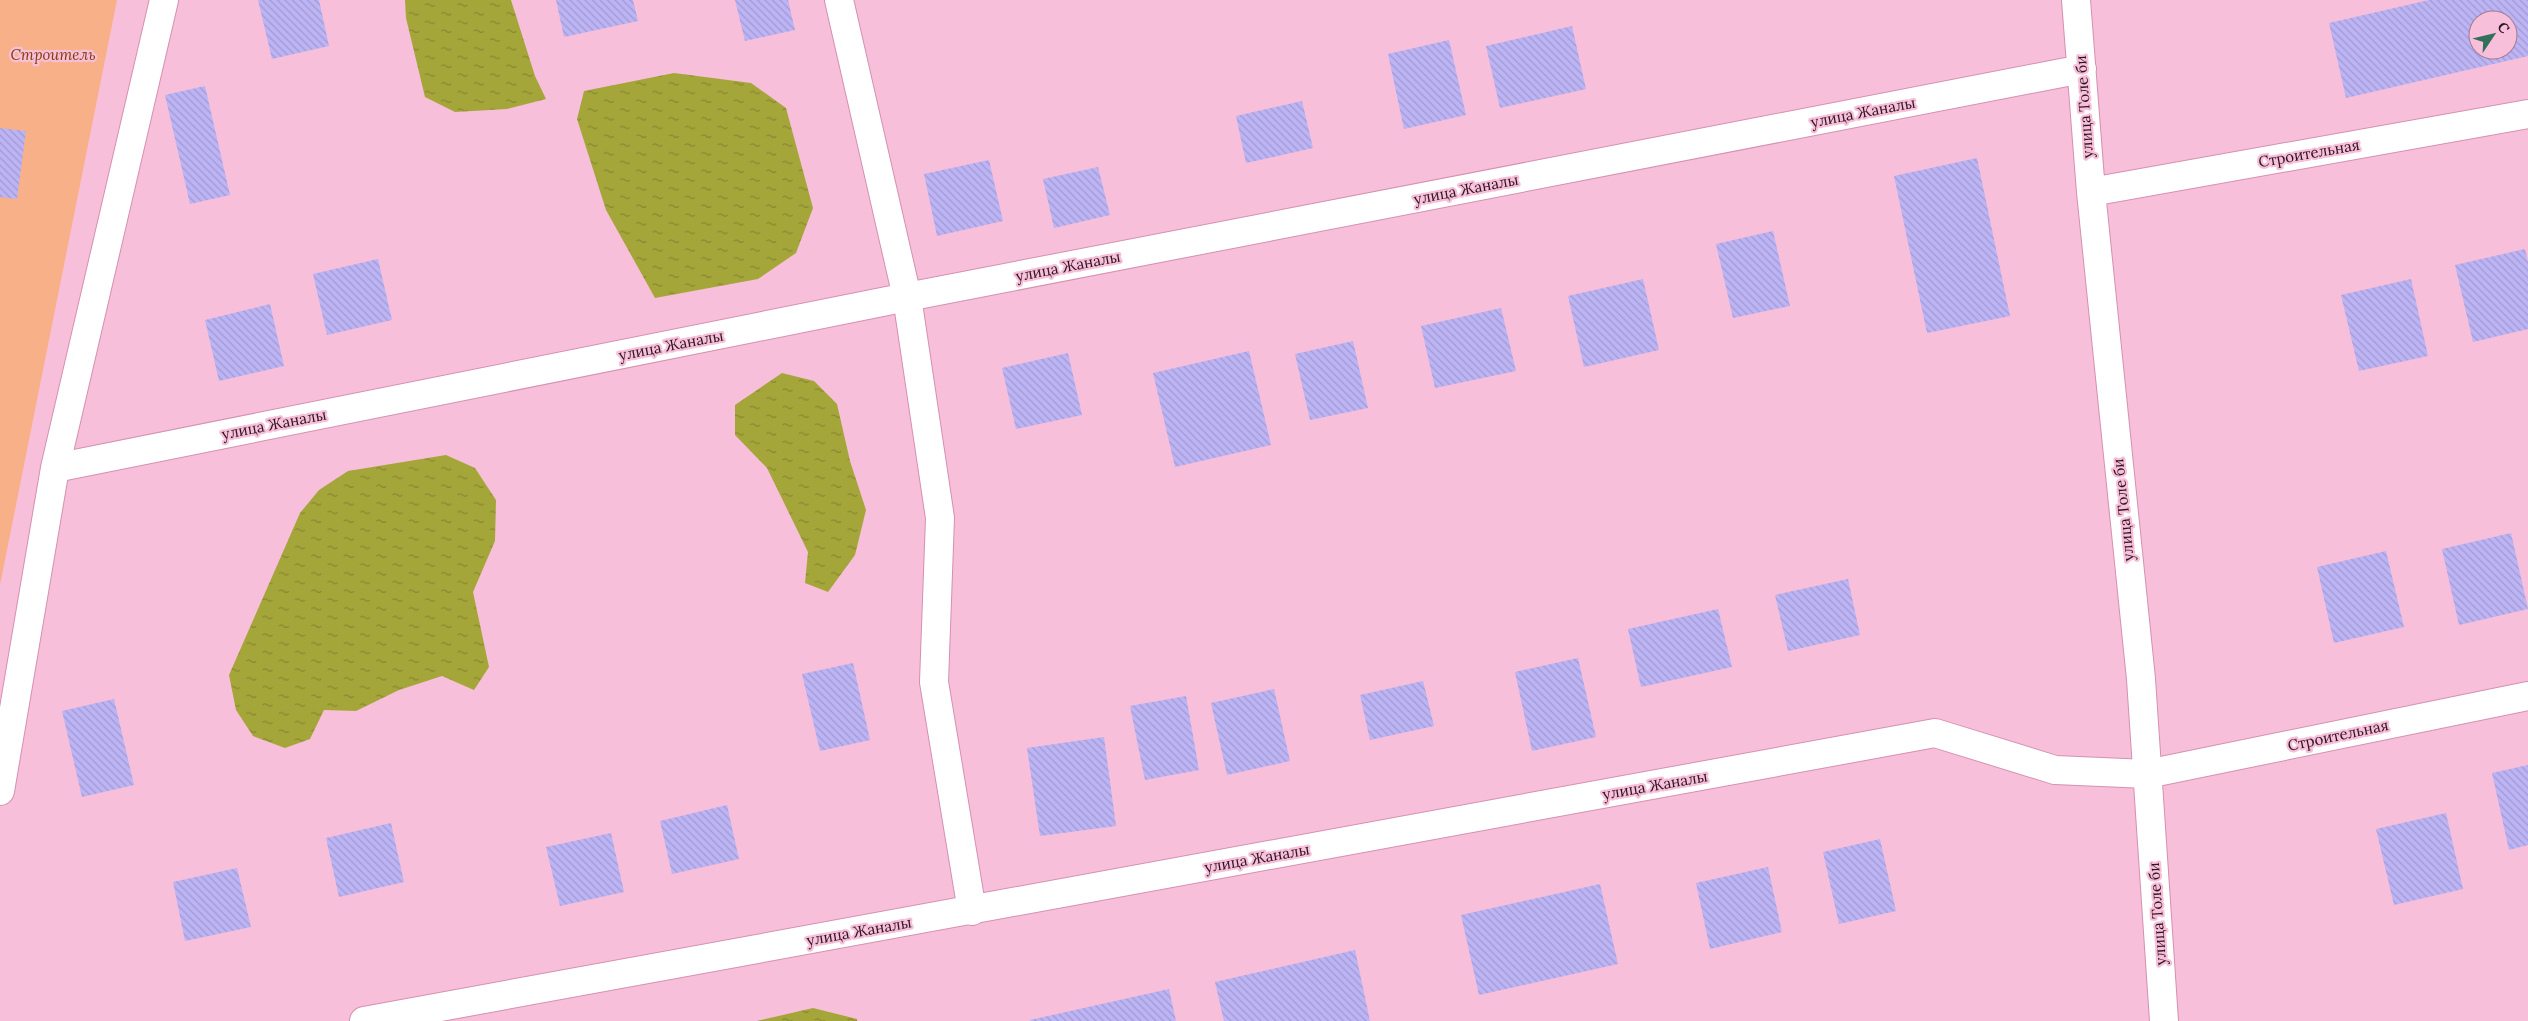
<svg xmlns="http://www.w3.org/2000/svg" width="2528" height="1021" font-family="Lora,serif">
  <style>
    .green { fill: #f8b089 }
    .water { fill: url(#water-ripples) }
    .building { fill: url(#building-back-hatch); fill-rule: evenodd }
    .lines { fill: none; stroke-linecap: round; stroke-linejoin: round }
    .minor-casing { stroke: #d491b1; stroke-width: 30 }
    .minor { stroke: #fff; stroke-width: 28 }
    .labels { text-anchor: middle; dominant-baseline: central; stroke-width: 4.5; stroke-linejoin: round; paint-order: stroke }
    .park-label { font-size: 15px; font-style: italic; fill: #843c05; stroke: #f7bfd9 }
    .street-label { font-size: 15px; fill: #2b131f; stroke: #f7bfd9 }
  </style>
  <defs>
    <pattern id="water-ripples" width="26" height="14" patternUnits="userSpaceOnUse" patternTransform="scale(1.25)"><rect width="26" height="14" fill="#a5a63a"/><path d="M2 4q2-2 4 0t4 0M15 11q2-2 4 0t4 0" fill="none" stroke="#878630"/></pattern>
    <pattern id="building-back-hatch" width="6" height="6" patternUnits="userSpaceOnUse" patternTransform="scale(1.25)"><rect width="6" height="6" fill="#bcb4f4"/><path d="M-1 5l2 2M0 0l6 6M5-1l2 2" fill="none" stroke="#a29ad1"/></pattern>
  </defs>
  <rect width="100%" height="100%" fill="#f7bfd9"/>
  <!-- green -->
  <path class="green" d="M 0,0 L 117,0 L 0,585 Z"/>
  <!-- water -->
  <path class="water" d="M 405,0 L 511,0 L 535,76 L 546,99 L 507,109 L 455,112 L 425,97 L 406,18 Z
    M 674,73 L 751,83 L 786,108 L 813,208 L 796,253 L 758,279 L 655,298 L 606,210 L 577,119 L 584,91 Z
    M 782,373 L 814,381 L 837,404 L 850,461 L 866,510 L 855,555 L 828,592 L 805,583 L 808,552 L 767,468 L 735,435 L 735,405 Z
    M 446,455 L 475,468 L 496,500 L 495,541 L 473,592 L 489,667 L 474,690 L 442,676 L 399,690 L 356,711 L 324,710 L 310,739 L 285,748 L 253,736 L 236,710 L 229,675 L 300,513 L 319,490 L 348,471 Z
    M 813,1008 L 857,1019 L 857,1021 L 757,1021 Z"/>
  <!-- building -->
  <path class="building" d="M 258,0 L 319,0 L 329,46 L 272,59 Z
    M 556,0 L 633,0 L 638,21 L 564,37 Z
    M 735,0 L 788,0 L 795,30 L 745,41 Z
    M 2429,0 L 2528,0 L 2528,56 L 2346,98 L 2329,23 ZM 2478,20 L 2508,20 L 2508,50 L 2478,50 Z
    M 1572,26 L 1586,89 L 1500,108 L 1486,46 Z
    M 1449,40 L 1466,115 L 1404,129 L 1388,54 Z
    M 205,86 L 230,195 L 190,204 L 165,95 Z
    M 1302,101 L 1313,148 L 1246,163 L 1236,116 Z
    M 0,128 L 26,131 L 17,199 L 0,197 Z
    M 1977,158 L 2010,316 L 1927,333 L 1894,176 Z
    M 989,160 L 1003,221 L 937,236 L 924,174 Z
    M 1098,167 L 1110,215 L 1054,228 L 1043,179 Z
    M 1773,231 L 1790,306 L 1733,318 L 1716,244 Z
    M 2525,249 L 2528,262 L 2528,329 L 2473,342 L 2455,265 Z
    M 378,259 L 392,320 L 327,335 L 313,274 Z
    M 1643,279 L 1659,350 L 1584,367 L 1568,296 Z
    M 2411,279 L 2428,356 L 2359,371 L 2341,295 Z
    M 270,304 L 284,366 L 219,381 L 205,320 Z
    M 1501,308 L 1516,371 L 1435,388 L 1421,326 Z
    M 1353,341 L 1368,408 L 1310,420 L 1295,354 Z
    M 1249,351 L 1271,445 L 1175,467 L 1153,373 Z
    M 1068,353 L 1082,415 L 1016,429 L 1002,368 Z
    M 2511,533 L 2528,609 L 2459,625 L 2442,549 Z
    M 2386,551 L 2404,627 L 2334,643 L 2317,567 Z
    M 1848,579 L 1860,635 L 1788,651 L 1775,595 Z
    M 1718,609 L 1732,667 L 1641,687 L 1628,629 Z
    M 1578,658 L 1596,737 L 1532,751 L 1515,672 Z
    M 853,663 L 870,740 L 820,751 L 802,674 Z
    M 1423,681 L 1434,726 L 1370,740 L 1360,695 Z
    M 1274,689 L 1290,761 L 1227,775 L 1211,703 Z
    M 1186,696 L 1199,770 L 1145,780 L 1130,706 Z
    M 114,699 L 134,785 L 82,797 L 62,711 Z
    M 1104,737 L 1116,826 L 1040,836 L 1027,748 Z
    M 2528,765 L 2528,845 L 2509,850 L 2492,773 Z
    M 727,805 L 739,859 L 672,874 L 660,821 Z
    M 2446,813 L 2463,889 L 2394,905 L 2376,829 Z
    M 391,823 L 404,882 L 339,897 L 326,838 Z
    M 611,833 L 624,892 L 560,906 L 546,847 Z
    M 1880,839 L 1896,911 L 1839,924 L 1823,852 Z
    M 1768,867 L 1782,932 L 1710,949 L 1696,883 Z
    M 237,868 L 251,927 L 185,941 L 173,882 Z
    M 1600,884 L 1618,964 L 1479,995 L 1461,915 Z
    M 1355,950 L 1370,1021 L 1224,1021 L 1215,982 Z
    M 1169,989 L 1176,1021 L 1030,1021 L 1030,1020 Z"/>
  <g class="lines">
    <!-- minor casing -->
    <g class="minor-casing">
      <path id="minor" d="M 839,0 L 907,297 L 940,518 L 934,682 L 972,911
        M 2076,0 L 2091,192 L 2141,679 L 2164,1021
        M 2091,192 L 2528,114
        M 55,468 L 907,297 L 2082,69
        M 0,791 L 55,468 L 164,0
        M 364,1021 L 1935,733 L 2055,770 L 2147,774 L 2528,696"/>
    </g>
    <!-- minor -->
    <use href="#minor" class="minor"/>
  </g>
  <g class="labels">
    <!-- park labels -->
    <g class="park-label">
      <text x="53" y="54">Строитель</text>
    </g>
    <!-- street labels -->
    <g class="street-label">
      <text transform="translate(2084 107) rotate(-94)">улица Толе би</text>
      <text transform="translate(1863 112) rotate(-11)">улица Жаналы</text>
      <text transform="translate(2309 153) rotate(-10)">Строительная</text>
      <text transform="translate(1466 189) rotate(-11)">улица Жаналы</text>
      <text transform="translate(1068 266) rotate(-11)">улица Жаналы</text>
      <text transform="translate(671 345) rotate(-11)">улица Жаналы</text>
      <text transform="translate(274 424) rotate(-11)">улица Жаналы</text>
      <text transform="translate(2123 510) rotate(-96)">улица Толе би</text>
      <text transform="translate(2338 735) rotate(-12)">Строительная</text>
      <text transform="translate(1655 785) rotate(-10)">улица Жаналы</text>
      <text transform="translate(1257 858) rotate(-10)">улица Жаналы</text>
      <text transform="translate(2157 914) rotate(-94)">улица Толе би</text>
      <text transform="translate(859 931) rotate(-10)">улица Жаналы</text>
    </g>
  </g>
  <!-- north arrow -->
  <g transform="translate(2493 35) rotate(55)"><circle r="24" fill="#f7bfd9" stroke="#a57a8f"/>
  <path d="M0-4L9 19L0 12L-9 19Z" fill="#32705c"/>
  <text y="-8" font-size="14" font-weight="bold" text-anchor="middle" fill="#2b131f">С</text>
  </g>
</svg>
